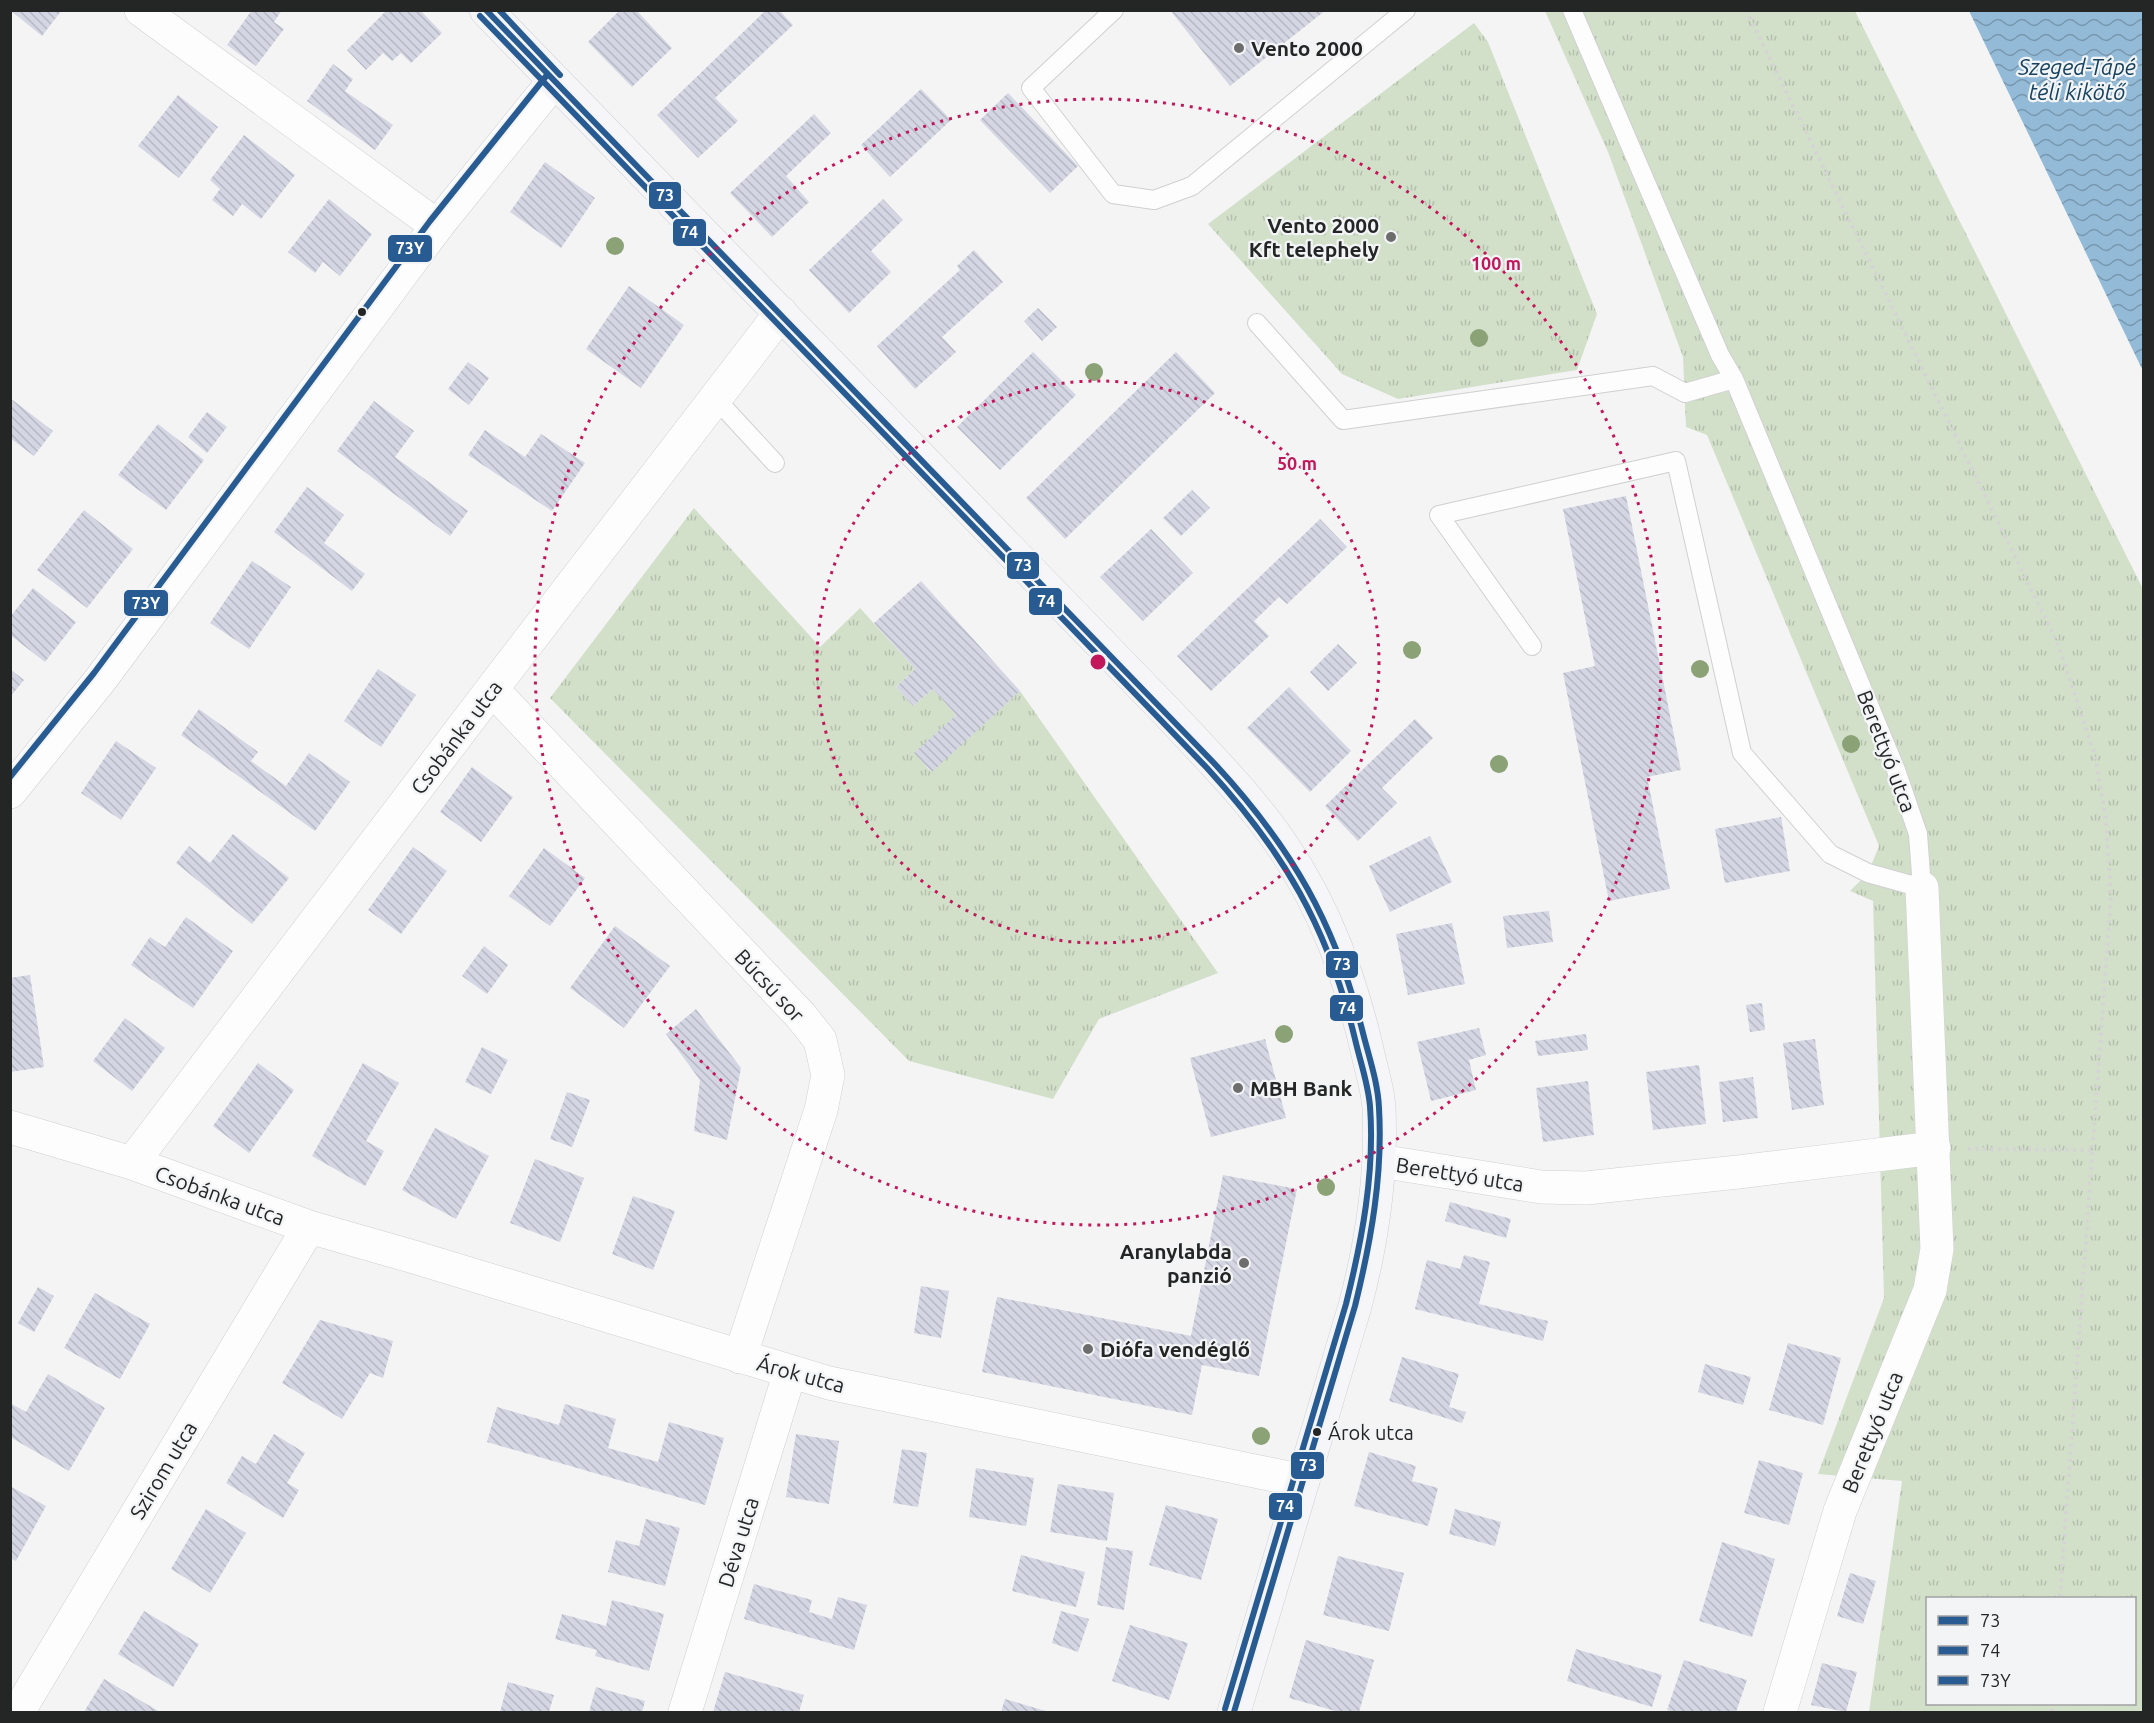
<svg xmlns="http://www.w3.org/2000/svg" width="2154" height="1723" font-family="Ubuntu,sans-serif">
  <style>
    .grass { fill: url(#grass-tufts); fill-rule: evenodd }
    .water { fill: url(#water-waves) }
    .building { fill: url(#building-back-hatch) }
    .lines { fill: none; stroke-linecap: round; stroke-linejoin: round }
    .service-casing { stroke: #d0d0d1; stroke-width: 20 }
    .minor-casing { stroke: #d0d0d1; stroke-width: 34 }
    .tertiary-casing { stroke: #d0d0d1; stroke-width: 34 }
    .secondary-casing { stroke: #d0d0d1; stroke-width: 34 }
    .path { stroke: #d4d4d4; stroke-width: 4; stroke-dasharray: 3 4.5; stroke-linecap: butt }
    .service { stroke: #fdfdfe; stroke-width: 18 }
    .minor { stroke: #fdfdfe; stroke-width: 33 }
    .tertiary { stroke: #fdfdfe; stroke-width: 33 }
    .secondary { stroke: #f6f5f8; stroke-width: 33 }
    .bus-1-casing { stroke: #f3f4f6; stroke-width: 10 }
    .bus-2-casing { stroke: #f3f4f6; stroke-width: 10 }
    .bus-3-casing { stroke: #f3f4f6; stroke-width: 10 }
    .bus-1 { stroke: #275b91; stroke-width: 6 }
    .bus-2 { stroke: #275b91; stroke-width: 6 }
    .bus-3 { stroke: #275b91; stroke-width: 6 }
    .tree { fill: #8aa276 }
    .ring { fill: none; stroke: #c2185b; stroke-width: 3; stroke-dasharray: 3 6 }
    .poi-dot { fill: #6d6d6e; stroke: #f3f4f6; stroke-width: 2 }
    .bus-dot { fill: #242525; stroke: #f3f4f6; stroke-width: 2 }
    .labels { text-anchor: middle; dominant-baseline: central; stroke-width: 4.5; stroke-linejoin: round; paint-order: stroke }
    .bus-label { font-size: 20px; fill: #242525; stroke: #f3f4f6; text-anchor: start }
    .poi-label { font-size: 21px; font-weight: bold; fill: #242525; stroke: #f3f4f6; text-anchor: start }
    .street-label { font-size: 21px; fill: #242525; stroke: #f3f4f6 }
    .water-label { font-size: 22px; font-style: italic; fill: #15435f; stroke: #f3f4f6 }
    .centre { fill: #c2185b; stroke: #f3f4f6; stroke-width: 3 }
    .ring-label { font-size: 18px; text-anchor: middle; font-weight: bold; fill: #c2185b; stroke: #f3f4f6; stroke-width: 4.5; stroke-linejoin: round; paint-order: stroke }
    .line-badge { stroke: #f3f4f6; stroke-width: 2 }
    .badge-label { font-size: 16px; text-anchor: middle; font-weight: bold; fill: #fff }
  </style>
  <defs>
    <pattern id="grass-tufts" width="24" height="20" patternUnits="userSpaceOnUse" patternTransform="scale(1.5)"><rect width="24" height="20" fill="#d2e0ca"/><path d="M3 7l-1-3M5 7V3M7 7l1-3M15 17l-1-3M17 17v-4M19 17l1-3" fill="none" stroke="#b4c0ad"/></pattern>
    <pattern id="water-waves" width="16" height="10" patternUnits="userSpaceOnUse" patternTransform="scale(1.5)"><rect width="16" height="10" fill="#93bbd8"/><path d="M0 5q4-4 8 0t8 0" fill="none" stroke="#7898af"/></pattern>
    <pattern id="building-back-hatch" width="6" height="6" patternUnits="userSpaceOnUse" patternTransform="scale(1.5)"><rect width="6" height="6" fill="#d4d7e3"/><path d="M-1 5l2 2M0 0l6 6M5-1l2 2" fill="none" stroke="#b6b8c3"/></pattern>
  </defs>
  <rect width="100%" height="100%" fill="#f4f4f5"/>
  <!-- grass -->
  <path class="grass" d="M 1545,11 L 1855,11 L 2143,589 L 2143,1712 L 1869,1712 L 1902,1481 L 1818,1474 L 1884,1298 L 1873,901 L 1850,891 L 1868,873 L 1879,846 L 1707,435 L 1686,427 L 1683,357 L 1608,152 ZM 1928,1598 L 2134,1598 L 2134,1704 L 1928,1704 Z
    M 1474,23 L 1488,42 L 1597,314 L 1577,370 L 1398,399 L 1342,374 L 1208,224 Z
    M 694,508 L 820,647 L 860,608 L 915,669 L 896,687 L 913,706 L 933,689 L 956,715 L 915,753 L 931,772 L 1020,691 L 1218,973 L 1099,1019 L 1053,1099 L 909,1061 L 550,698 Z"/>
  <!-- water -->
  <path class="water" d="M 1969,11 L 2143,11 L 2143,371 Z"/>
  <!-- building -->
  <path class="building" d="M 10,10 L 62,10 L 42,36 Z
    M 252,10 L 282,10 L 274,22 L 284,29 L 256,66 L 227,45 Z
    M 387,10 L 420,10 L 442,33 L 411,63 L 401,53 L 392,61 L 383,53 L 366,70 L 347,50 Z
    M 620,10 L 636,10 L 672,48 L 632,87 L 588,42 Z
    M 766,10 L 779,10 L 793,25 L 715,98 L 738,121 L 698,158 L 657,115 Z
    M 1170,10 L 1326,10 L 1230,86 Z
    M 333,64 L 353,79 L 345,91 L 393,125 L 375,150 L 307,101 Z
    M 921,89 L 951,120 L 890,177 L 861,145 Z
    M 1008,93 L 1078,166 L 1050,193 L 980,120 Z
    M 178,95 L 218,127 L 179,178 L 138,146 Z
    M 814,114 L 831,133 L 786,176 L 809,202 L 772,237 L 730,193 Z
    M 244,135 L 295,175 L 261,219 L 242,204 L 233,216 L 212,200 L 220,189 L 210,180 Z
    M 545,162 L 595,198 L 561,248 L 510,212 Z
    M 329,199 L 372,234 L 340,276 L 323,262 L 315,273 L 288,252 Z
    M 883,199 L 903,220 L 871,251 L 891,272 L 849,313 L 809,270 Z
    M 974,250 L 1003,282 L 942,337 L 956,352 L 915,389 L 877,346 L 960,270 L 957,266 Z
    M 629,286 L 684,325 L 641,388 L 586,349 Z
    M 1038,308 L 1057,327 L 1042,341 L 1024,321 Z
    M 1033,352 L 1076,395 L 1000,470 L 957,427 Z
    M 1176,352 L 1215,393 L 1065,539 L 1026,498 Z
    M 468,362 L 489,378 L 469,405 L 448,389 Z
    M 10,398 L 53,431 L 34,456 L 10,438 Z
    M 374,401 L 414,431 L 395,457 L 468,511 L 450,536 L 337,451 Z
    M 207,412 L 227,427 L 207,453 L 188,437 Z
    M 158,424 L 204,460 L 166,510 L 118,475 Z
    M 485,430 L 525,457 L 541,434 L 585,463 L 552,511 L 468,455 Z
    M 307,487 L 344,515 L 324,543 L 365,574 L 352,591 L 274,532 Z
    M 1192,490 L 1210,508 L 1181,536 L 1163,518 Z
    M 1626,496 L 1681,770 L 1647,777 L 1670,889 L 1609,901 L 1563,673 L 1595,666 L 1563,509 Z
    M 84,510 L 133,549 L 87,608 L 37,570 Z
    M 1320,519 L 1347,547 L 1287,604 L 1279,597 L 1254,621 L 1269,636 L 1211,691 L 1177,656 Z
    M 1151,529 L 1193,573 L 1143,621 L 1100,577 Z
    M 252,561 L 291,587 L 249,649 L 210,623 Z
    M 921,581 L 1020,691 L 932,772 L 914,753 L 956,715 L 933,689 L 913,706 L 896,687 L 915,669 L 874,623 Z
    M 33,588 L 76,622 L 45,662 L 10,635 L 10,617 Z
    M 1338,644 L 1357,663 L 1328,691 L 1310,672 Z
    M 10,669 L 24,680 L 10,697 Z
    M 378,669 L 416,695 L 381,747 L 344,721 Z
    M 1289,687 L 1351,751 L 1310,792 L 1247,728 Z
    M 199,709 L 258,752 L 251,761 L 286,786 L 309,753 L 350,782 L 315,831 L 181,735 Z
    M 1415,719 L 1433,738 L 1382,788 L 1397,803 L 1358,841 L 1325,806 Z
    M 116,741 L 156,768 L 121,820 L 81,793 Z
    M 472,767 L 513,797 L 481,842 L 440,812 Z
    M 1781,817 L 1790,871 L 1725,883 L 1715,829 Z
    M 233,834 L 289,878 L 252,924 L 176,863 L 189,846 L 210,863 Z
    M 1430,836 L 1452,882 L 1390,912 L 1369,866 Z
    M 413,847 L 447,871 L 401,934 L 368,910 Z
    M 544,848 L 585,878 L 550,926 L 509,896 Z
    M 1549,911 L 1553,942 L 1507,948 L 1503,916 Z
    M 186,917 L 233,951 L 193,1008 L 131,965 L 150,937 L 165,947 Z
    M 1452,923 L 1465,984 L 1408,995 L 1396,934 Z
    M 615,926 L 670,966 L 624,1028 L 570,988 Z
    M 484,946 L 508,965 L 487,994 L 462,976 Z
    M 30,975 L 44,1067 L 10,1072 L 10,978 Z
    M 1762,1003 L 1765,1030 L 1750,1032 L 1746,1005 Z
    M 696,1009 L 741,1068 L 727,1140 L 694,1131 L 700,1080 L 666,1034 Z
    M 125,1018 L 165,1048 L 132,1091 L 93,1061 Z
    M 1479,1028 L 1486,1055 L 1469,1060 L 1476,1090 L 1431,1101 L 1417,1042 Z
    M 1586,1034 L 1588,1050 L 1538,1056 L 1535,1041 Z
    M 1265,1039 L 1286,1118 L 1211,1137 L 1190,1058 Z
    M 1815,1039 L 1824,1105 L 1792,1110 L 1783,1043 Z
    M 482,1047 L 508,1060 L 491,1094 L 465,1082 Z
    M 258,1063 L 294,1090 L 249,1153 L 213,1126 Z
    M 363,1063 L 399,1083 L 366,1141 L 384,1151 L 365,1186 L 312,1156 Z
    M 1699,1065 L 1706,1124 L 1653,1130 L 1646,1072 Z
    M 1753,1077 L 1758,1118 L 1723,1122 L 1719,1082 Z
    M 1588,1081 L 1594,1135 L 1543,1142 L 1536,1088 Z
    M 567,1092 L 590,1100 L 572,1147 L 550,1139 Z
    M 435,1128 L 489,1156 L 456,1219 L 402,1190 Z
    M 535,1159 L 584,1178 L 560,1242 L 510,1223 Z
    M 1223,1175 L 1297,1189 L 1259,1376 L 1202,1365 L 1192,1415 L 982,1372 L 997,1297 L 1191,1336 Z
    M 633,1196 L 675,1211 L 653,1270 L 612,1254 Z
    M 1450,1202 L 1511,1219 L 1506,1238 L 1445,1221 Z
    M 1464,1255 L 1490,1262 L 1479,1304 L 1548,1321 L 1543,1341 L 1415,1309 L 1427,1260 L 1460,1269 Z
    M 921,1286 L 949,1291 L 941,1338 L 914,1333 Z
    M 38,1287 L 54,1296 L 34,1332 L 18,1323 Z
    M 95,1293 L 150,1324 L 120,1379 L 64,1348 Z
    M 320,1320 L 393,1341 L 383,1378 L 370,1373 L 342,1419 L 282,1383 Z
    M 1788,1343 L 1841,1358 L 1823,1425 L 1769,1410 Z
    M 1402,1357 L 1459,1374 L 1449,1407 L 1466,1412 L 1462,1423 L 1389,1401 Z
    M 1705,1364 L 1751,1377 L 1743,1405 L 1698,1392 Z
    M 48,1374 L 105,1408 L 69,1471 L 10,1437 L 10,1403 L 26,1412 Z
    M 565,1404 L 616,1419 L 608,1448 L 658,1462 L 669,1422 L 724,1438 L 705,1505 L 487,1442 L 497,1407 L 559,1425 Z
    M 274,1434 L 305,1453 L 287,1483 L 299,1490 L 283,1518 L 226,1483 L 242,1456 L 256,1464 Z
    M 796,1434 L 839,1441 L 829,1504 L 786,1497 Z
    M 902,1449 L 927,1453 L 918,1507 L 893,1503 Z
    M 1369,1452 L 1416,1466 L 1412,1481 L 1438,1488 L 1428,1526 L 1354,1506 Z
    M 1759,1460 L 1803,1473 L 1789,1525 L 1744,1513 Z
    M 976,1468 L 1034,1478 L 1026,1526 L 969,1517 Z
    M 1058,1484 L 1114,1493 L 1107,1541 L 1050,1532 Z
    M 10,1486 L 46,1506 L 16,1561 L 10,1558 Z
    M 1166,1505 L 1218,1519 L 1201,1580 L 1149,1565 Z
    M 206,1509 L 246,1533 L 210,1593 L 171,1569 Z
    M 1455,1509 L 1501,1522 L 1495,1546 L 1449,1534 Z
    M 646,1519 L 680,1528 L 665,1586 L 608,1572 L 616,1540 L 639,1546 Z
    M 1722,1542 L 1775,1559 L 1752,1637 L 1699,1621 Z
    M 1106,1547 L 1133,1551 L 1124,1610 L 1097,1605 Z
    M 1021,1555 L 1085,1572 L 1076,1607 L 1012,1591 Z
    M 1338,1556 L 1404,1573 L 1389,1631 L 1323,1615 Z
    M 1850,1573 L 1876,1581 L 1863,1624 L 1837,1616 Z
    M 754,1584 L 812,1600 L 809,1612 L 832,1619 L 838,1597 L 867,1605 L 854,1650 L 744,1619 Z
    M 612,1600 L 664,1614 L 649,1671 L 595,1656 L 597,1650 L 555,1639 L 562,1614 L 606,1626 Z
    M 144,1611 L 199,1644 L 173,1687 L 118,1654 Z
    M 1061,1611 L 1089,1619 L 1078,1652 L 1052,1643 Z
    M 1130,1625 L 1188,1643 L 1169,1700 L 1112,1681 Z
    M 1306,1640 L 1374,1660 L 1359,1712 L 1339,1712 L 1289,1698 Z
    M 1576,1649 L 1662,1675 L 1652,1707 L 1567,1681 Z
    M 1684,1660 L 1747,1680 L 1736,1712 L 1674,1712 L 1667,1710 Z
    M 1822,1663 L 1857,1672 L 1846,1712 L 1811,1705 Z
    M 725,1672 L 804,1695 L 799,1712 L 713,1712 Z
    M 104,1679 L 160,1712 L 84,1712 Z
    M 508,1682 L 554,1695 L 549,1712 L 500,1712 Z
    M 596,1687 L 645,1701 L 642,1712 L 589,1712 Z
    M 1005,1699 L 1049,1712 L 1001,1712 Z"/>
  <g class="lines">
    <!-- service casing -->
    <g class="service-casing">
      <path id="service" d="M 1114,10 L 1031,88 L 1113,194 L 1154,200 L 1192,186 L 1406,10
        M 1257,323 L 1343,420 L 1653,376 L 1685,393 L 1734,379
        M 716,399 L 775,463
        M 1532,646 L 1439,515 L 1676,461 L 1742,753 L 1830,854 L 1868,873 L 1922,888 L 1918,834 L 1896,770 L 1734,379 L 1720,355 L 1572,10"/>
    </g>
    <!-- minor casing -->
    <g class="minor-casing">
      <path id="minor" d="M 141,10 L 437,226
        M 492,689 L 801,1016 L 820,1040 L 828,1075 L 821,1110 L 740,1357
        M 10,1127 L 132,1163 L 309,1227 L 414,1257 L 829,1383 L 1303,1481
        M 1380,1161 L 1541,1187 L 1586,1188 L 1738,1172 L 1934,1148
        M 132,1163 L 492,689 L 781,313
        M 18,1712 L 309,1227
        M 685,1712 L 790,1372
        M 1780,1712 L 1840,1511 L 1930,1290 L 1937,1249 L 1922,888"/>
    </g>
    <!-- tertiary casing -->
    <g class="tertiary-casing">
      <path id="tertiary" d="M 10,792 L 101,679 L 437,226 L 554,81"/>
    </g>
    <!-- secondary casing -->
    <g class="secondary-casing">
      <path id="secondary" d="M 486,10 L 1169,714 C 1208,756 1250,798 1282,845 C 1326,909 1351,980 1368,1054 C 1372,1072 1378,1090 1379,1108 C 1382,1175 1372,1242 1355,1306 L 1234,1712"/>
    </g>
    <!-- path -->
    <path class="path" d="M 1746,10 L 2058,644 L 2095,756 L 2106,820 L 2111,895 L 2060,1598
      M 1968,1149 L 2092,1150
      M 2052,1712 L 2053,1704"/>
    <!-- service -->
    <use href="#service" class="service"/>
    <!-- minor -->
    <use href="#minor" class="minor"/>
    <!-- tertiary -->
    <use href="#tertiary" class="tertiary"/>
    <!-- secondary -->
    <use href="#secondary" class="secondary"/>
    <!-- bus-1 casing -->
    <g class="bus-1-casing">
      <path id="bus-1" d="M 486,10 L 1213,762 C 1292,847 1336,924 1364,1037 C 1370,1060 1378,1084 1379,1108 C 1383,1175 1371,1241 1355,1306 L 1234,1712"/>
    </g>
    <!-- bus-2 casing -->
    <g class="bus-2-casing">
      <path id="bus-2" d="M 480,16 L 1207,768 C 1284,852 1328,927 1355,1039 C 1360,1061 1368,1083 1370,1106 C 1375,1172 1362,1240 1346,1304 L 1225,1709"/>
    </g>
    <!-- bus-3 casing -->
    <g class="bus-3-casing">
      <path id="bus-3" d="M 499,10 L 560,75
        M 10,777 L 94,673 L 430,221 L 547,75"/>
    </g>
    <!-- bus-1 -->
    <use href="#bus-1" class="bus-1"/>
    <!-- bus-2 -->
    <use href="#bus-2" class="bus-2"/>
    <!-- bus-3 -->
    <use href="#bus-3" class="bus-3"/>
  </g>
  <!-- trees -->
  <g class="tree">
    <circle cx="615" cy="246" r="9"/>
    <circle cx="1479" cy="338" r="9"/>
    <circle cx="1094" cy="372" r="9"/>
    <circle cx="1412" cy="650" r="9"/>
    <circle cx="1700" cy="669" r="9"/>
    <circle cx="1851" cy="744" r="9"/>
    <circle cx="1499" cy="764" r="9"/>
    <circle cx="1284" cy="1034" r="9"/>
    <circle cx="1326" cy="1187" r="9"/>
    <circle cx="1261" cy="1436" r="9"/>
  </g>
  <!-- distance rings -->
  <g class="ring">
    <circle cx="1098" cy="662" r="281"/>
    <circle cx="1098" cy="662" r="563"/>
  </g>
  <!-- markers -->
  <g class="poi-dot">
    <circle cx="1239" cy="48" r="6"/>
    <circle cx="1391" cy="237" r="6"/>
    <circle cx="1238" cy="1088" r="6"/>
    <circle cx="1244" cy="1263" r="6"/>
    <circle cx="1088" cy="1349" r="6"/>
  </g>
  <g class="bus-dot">
    <circle cx="362" cy="312" r="5"/>
    <circle cx="1317" cy="1432" r="5"/>
  </g>
  <g class="labels">
    <!-- bus labels -->
    <g class="bus-label">
      <text x="1328" y="1432">Árok utca</text>
    </g>
    <!-- poi labels -->
    <g class="poi-label">
      <text x="1251" y="48">Vento 2000</text>
      <text x="1379" y="225" text-anchor="end">Vento 2000<tspan x="1379" dy="24">Kft telephely</tspan></text>
      <text x="1250" y="1088">MBH Bank</text>
      <text x="1232" y="1251" text-anchor="end">Aranylabda<tspan x="1232" dy="24">panzió</tspan></text>
      <text x="1100" y="1349">Diófa vendéglő</text>
    </g>
    <!-- street labels -->
    <g class="street-label">
      <text transform="translate(456 737) rotate(-53)">Csobánka utca</text>
      <text transform="translate(1887 751) rotate(69)">Berettyó utca</text>
      <text transform="translate(770 985) rotate(47)">Búcsú sor</text>
      <text transform="translate(1460 1174) rotate(9)">Berettyó utca</text>
      <text transform="translate(220 1195) rotate(20)">Csobánka utca</text>
      <text transform="translate(801 1374) rotate(15)">Árok utca</text>
      <text transform="translate(1872 1432) rotate(-68)">Berettyó utca</text>
      <text transform="translate(163 1470) rotate(-59)">Szirom utca</text>
      <text transform="translate(738 1542) rotate(-73)">Déva utca</text>
    </g>
    <!-- water labels -->
    <g class="water-label">
      <text x="2077" y="66">Szeged-Tápé<tspan x="2077" dy="25">téli kikötő</tspan></text>
    </g>
  </g>
  <circle cx="1098" cy="662" r="9" class="centre"/>
  <g class="ring-label">
    <text x="1496" y="270">100 m</text>
    <text x="1297" y="470">50 m</text>
  </g>
  <g class="line-badge">
    <rect x="648" y="181" width="34" height="29" rx="6" fill="#275b91"/>
    <rect x="672" y="218" width="35" height="29" rx="6" fill="#275b91"/>
    <rect x="387" y="234" width="46" height="29" rx="6" fill="#275b91"/>
    <rect x="1006" y="551" width="34" height="29" rx="6" fill="#275b91"/>
    <rect x="1028" y="587" width="35" height="29" rx="6" fill="#275b91"/>
    <rect x="123" y="589" width="46" height="28" rx="6" fill="#275b91"/>
    <rect x="1325" y="950" width="34" height="29" rx="6" fill="#275b91"/>
    <rect x="1329" y="994" width="35" height="28" rx="6" fill="#275b91"/>
    <rect x="1290" y="1451" width="35" height="29" rx="6" fill="#275b91"/>
    <rect x="1268" y="1492" width="35" height="29" rx="6" fill="#275b91"/>
  </g>
  <g class="badge-label">
    <text x="665" y="201">73</text>
    <text x="689" y="238">74</text>
    <text x="410" y="254">73Y</text>
    <text x="1023" y="571">73</text>
    <text x="1046" y="607">74</text>
    <text x="146" y="609">73Y</text>
    <text x="1342" y="970">73</text>
    <text x="1347" y="1014">74</text>
    <text x="1308" y="1471">73</text>
    <text x="1285" y="1512">74</text>
  </g>
  <!-- border -->
  <rect width="2154" height="1723" fill="none" stroke="#242525" stroke-width="24"/>
  <!-- legend -->
  <rect x="1926" y="1597" width="210" height="108" fill="#f3f4f6" stroke="#a0a1a2" stroke-width="1.5"/>
  <rect x="1938" y="1616" width="30" height="9" fill="#275b91" stroke="#a0a1a2" stroke-width="1.5"/>
  <text x="1980" y="1627" font-size="18" fill="#242525">73</text>
  <rect x="1938" y="1646" width="30" height="9" fill="#275b91" stroke="#a0a1a2" stroke-width="1.5"/>
  <text x="1980" y="1657" font-size="18" fill="#242525">74</text>
  <rect x="1938" y="1676" width="30" height="9" fill="#275b91" stroke="#a0a1a2" stroke-width="1.5"/>
  <text x="1980" y="1687" font-size="18" fill="#242525">73Y</text>
</svg>
